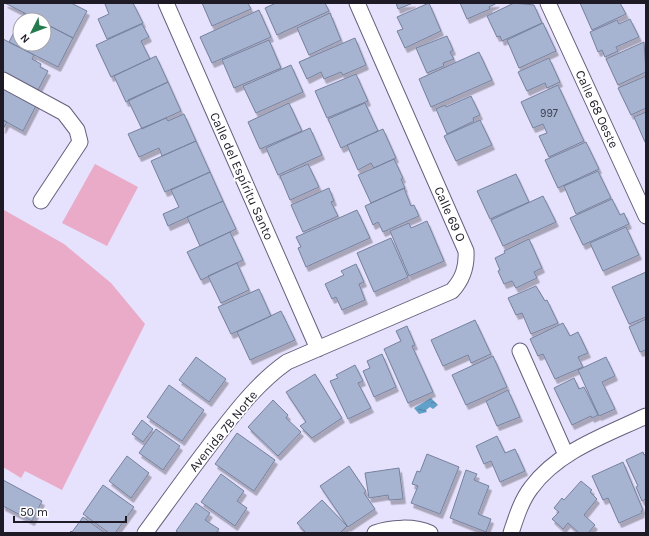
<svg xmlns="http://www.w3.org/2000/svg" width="649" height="536" font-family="Karla,sans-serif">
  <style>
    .green { fill: #e9abc7 }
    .water { fill: url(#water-ripples) }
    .building { fill: #a7b4d1; stroke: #76829e; filter: url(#shadow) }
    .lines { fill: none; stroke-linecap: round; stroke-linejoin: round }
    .minor-casing { stroke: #66607d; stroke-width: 17 }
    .minor { stroke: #fff; stroke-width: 15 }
    .labels { text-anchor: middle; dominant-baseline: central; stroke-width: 3.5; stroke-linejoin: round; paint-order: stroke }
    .number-label { font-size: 11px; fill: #404152 }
    .street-label { font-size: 13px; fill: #1e1b27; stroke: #fff }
  </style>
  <defs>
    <pattern id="water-ripples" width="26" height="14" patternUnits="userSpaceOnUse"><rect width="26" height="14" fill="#61a0c9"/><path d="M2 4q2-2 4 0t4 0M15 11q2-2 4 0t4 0" fill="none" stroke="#4f82a3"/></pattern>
    <filter id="shadow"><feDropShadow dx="2.5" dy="4.5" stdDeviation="0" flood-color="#0004"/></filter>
  </defs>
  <rect width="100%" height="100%" fill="#e6e1fc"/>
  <!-- green -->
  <path class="green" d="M 95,164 L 138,187 L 107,246 L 62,223 Z
    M 4,210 L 64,244 L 111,283 L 145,324 L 62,490 L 25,471 L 21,478 L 3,467 Z"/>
  <!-- water -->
  <path class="water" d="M 431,398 L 438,405 L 433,409 L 430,407 L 426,410 L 427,412 L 419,414 L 414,408 Z"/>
  <!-- building -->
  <path class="building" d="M 5,3 L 71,3 L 87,11 L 73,38 L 44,23 L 44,20 L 38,20 Z
    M 108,3 L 133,3 L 143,23 L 107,39 L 98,19 L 109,14 L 105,4 Z
    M 202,3 L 248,3 L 251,9 L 212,26 Z
    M 276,3 L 325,3 L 329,11 L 277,35 L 265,8 Z
    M 396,3 L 413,3 L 398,9 Z
    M 429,3 L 441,31 L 405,48 L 397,31 L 403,29 L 397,17 Z
    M 460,3 L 497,3 L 489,7 L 490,9 L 467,19 Z
    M 514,3 L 534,5 L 542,23 L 502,41 L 500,36 L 497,37 L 487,16 Z
    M 580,3 L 620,3 L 626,14 L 592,30 Z
    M 259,10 L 271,37 L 212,63 L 200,37 Z
    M 24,13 L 38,20 L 21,20 Z
    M 330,13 L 341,40 L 309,55 L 297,28 Z
    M 630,19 L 639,37 L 616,47 L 618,51 L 605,57 L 602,50 L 598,52 L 590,32 L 617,20 L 619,24 Z
    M 20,21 L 20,44 L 44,44 L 44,23 L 73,38 L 58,67 L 9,42 Z
    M 543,23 L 556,51 L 519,68 L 507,40 Z
    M 142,24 L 149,37 L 141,41 L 150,59 L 111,77 L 96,45 Z
    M 447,36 L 453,50 L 450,52 L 454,59 L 443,63 L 444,66 L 427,73 L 416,48 Z
    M 355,38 L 366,65 L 343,75 L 341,72 L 324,79 L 321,72 L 307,79 L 299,62 Z
    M 3,39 L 34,55 L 32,59 L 41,64 L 40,67 L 48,71 L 38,90 L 3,72 Z
    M 269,40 L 281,68 L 234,88 L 222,60 Z
    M 644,42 L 646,72 L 618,85 L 606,59 Z
    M 479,52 L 492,80 L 431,107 L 419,79 Z
    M 156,56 L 168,82 L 126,102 L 114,76 Z
    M 549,58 L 560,82 L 547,88 L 545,83 L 527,91 L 518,72 Z
    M 291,65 L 303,92 L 256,113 L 243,86 Z
    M 356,74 L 368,101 L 327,118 L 315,91 Z
    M 646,76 L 646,108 L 631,115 L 618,88 Z
    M 168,82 L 181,111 L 142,129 L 128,100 Z
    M 558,85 L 584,141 L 549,157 L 539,136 L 547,133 L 543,124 L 533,128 L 521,102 Z
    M 3,86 L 37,104 L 23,131 L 3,120 Z
    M 471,96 L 480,115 L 473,118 L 474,121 L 447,134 L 436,109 L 445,105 L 446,107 Z
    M 289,103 L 302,131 L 260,149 L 248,122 Z
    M 365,103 L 378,131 L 341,148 L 328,119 Z
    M 646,112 L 646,141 L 645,142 L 634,117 Z
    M 184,114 L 196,141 L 162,156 L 159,148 L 139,157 L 128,134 L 166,118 L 168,121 Z
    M 3,120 L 7,122 L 3,129 Z
    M 480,120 L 492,145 L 456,161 L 444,136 Z
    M 310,128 L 322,155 L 278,175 L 266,148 Z
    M 383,129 L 396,158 L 374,168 L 371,163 L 358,170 L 347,145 Z
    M 196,141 L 210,172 L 165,192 L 151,161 Z
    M 586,142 L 599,169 L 558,188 L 545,160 Z
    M 394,159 L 403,178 L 401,179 L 405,188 L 371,203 L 358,175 Z
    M 308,164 L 319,187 L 290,200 L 280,176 Z
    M 598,171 L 611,198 L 576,214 L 564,186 Z
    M 210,172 L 223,201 L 168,226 L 163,214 L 179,207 L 171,190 Z
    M 516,174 L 529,202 L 490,219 L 477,191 Z
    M 329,188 L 334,201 L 331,202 L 338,216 L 303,232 L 291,205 Z
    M 404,188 L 411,206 L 414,205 L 419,216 L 383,232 L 378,222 L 373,225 L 365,206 Z
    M 543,196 L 556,222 L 503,246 L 491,220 Z
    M 612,199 L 620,215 L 624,213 L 629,224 L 583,245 L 570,218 Z
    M 223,201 L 236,229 L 200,246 L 187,217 Z
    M 357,210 L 370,238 L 306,267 L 298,248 L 301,247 L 296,237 Z
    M 427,221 L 444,261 L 409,276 L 390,231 L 409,223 L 411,228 Z
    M 626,227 L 639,255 L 603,271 L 590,243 Z
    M 230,232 L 243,260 L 201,280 L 187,252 Z
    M 391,238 L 408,277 L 374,292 L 357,253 Z
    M 529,239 L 542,268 L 534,272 L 537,278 L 516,288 L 512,281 L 504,284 L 498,271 L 500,270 L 495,258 L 505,253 L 504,251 Z
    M 237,263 L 249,290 L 221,303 L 208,276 Z
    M 356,264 L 364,282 L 359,284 L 365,300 L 342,310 L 336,297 L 332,299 L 325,284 L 344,275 L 341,271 Z
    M 646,272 L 646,317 L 629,324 L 612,287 Z
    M 536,286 L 545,301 L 547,300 L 558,323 L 531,334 L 522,313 L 516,315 L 508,298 Z
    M 259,289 L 271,316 L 231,334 L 218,307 Z
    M 281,311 L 295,340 L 250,360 L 237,332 Z
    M 646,319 L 646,350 L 640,352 L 629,327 Z
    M 475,320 L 491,354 L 471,363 L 468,355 L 443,366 L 431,340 Z
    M 563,323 L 570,336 L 578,332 L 588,353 L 578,357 L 583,367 L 555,379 L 543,354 L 538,356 L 530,339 Z
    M 407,326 L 415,345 L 412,346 L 433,392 L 408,403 L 384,349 L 401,341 L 396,331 Z
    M 382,354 L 396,387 L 374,397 L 363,371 L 370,368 L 367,361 Z
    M 493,356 L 507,387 L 466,405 L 452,375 Z
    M 196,357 L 226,379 L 209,402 L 179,380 Z
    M 606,357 L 615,376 L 602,382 L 615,409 L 599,416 L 578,370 Z
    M 355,365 L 363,381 L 358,383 L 371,408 L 348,419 L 330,381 L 338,378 L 336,375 Z
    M 315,374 L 342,418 L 312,438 L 300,426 L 306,422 L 286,392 Z
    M 574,378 L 579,389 L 584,387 L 598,415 L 592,418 L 591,416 L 572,425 L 554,388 Z
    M 169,385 L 204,410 L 182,441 L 147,417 Z
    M 508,390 L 520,417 L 497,426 L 486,401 Z
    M 273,400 L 288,415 L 286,418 L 301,432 L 278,456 L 248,427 Z
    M 142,420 L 153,429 L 143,442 L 132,434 Z
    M 156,429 L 180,446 L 163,470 L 139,453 Z
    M 237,433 L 275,460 L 254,491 L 215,464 Z
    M 497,436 L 505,453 L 515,449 L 525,471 L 500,482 L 491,461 L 484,464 L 476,446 Z
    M 643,452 L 644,455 L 646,454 L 646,499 L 642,501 L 636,487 L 638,486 L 626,460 Z
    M 427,454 L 459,467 L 440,514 L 411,503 L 418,486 L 412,484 L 417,471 L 420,472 Z
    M 127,456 L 149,473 L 131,498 L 109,481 Z
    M 623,462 L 643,510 L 641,511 L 642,513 L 619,523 L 608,498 L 603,500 L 592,476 Z
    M 349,466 L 366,491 L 364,493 L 375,509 L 348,527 L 320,486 Z
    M 399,468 L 403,499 L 389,500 L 388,495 L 369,498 L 365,473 Z
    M 466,470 L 477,474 L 474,480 L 489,486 L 478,514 L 491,519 L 486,532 L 450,518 Z
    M 221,474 L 244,491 L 237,501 L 247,508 L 235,526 L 201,502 Z
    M 3,480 L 42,501 L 32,521 L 3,506 Z
    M 581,481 L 592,490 L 590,492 L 597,499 L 584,515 L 595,525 L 588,533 L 579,533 L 568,523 L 563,529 L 552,519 L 559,512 L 554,508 L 562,498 L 564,500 Z
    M 103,485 L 134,507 L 115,533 L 109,533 L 83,514 Z
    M 322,500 L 347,526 L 340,533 L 306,533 L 297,523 Z
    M 196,503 L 210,513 L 205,520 L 219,529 L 216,533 L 179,533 L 176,531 Z
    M 83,517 L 105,533 L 69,533 L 71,531 L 72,532 Z"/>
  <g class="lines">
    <!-- minor casing -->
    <g class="minor-casing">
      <path id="minor" d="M 166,3 L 318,349
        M 548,3 L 646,216
        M 3,80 L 64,113 L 77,130 L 80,142 L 41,201
        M 520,351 L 566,455
        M 145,533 C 170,499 194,465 220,432 C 240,406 260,381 287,362 L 452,291 C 463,279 467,267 466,251 L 357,3
        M 375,533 C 390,527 415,526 430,533
        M 511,533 C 516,518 521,501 531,488 C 558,451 606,435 646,416"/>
    </g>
    <!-- minor -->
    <use href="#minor" class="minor"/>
  </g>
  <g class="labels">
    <!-- number labels -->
    <g class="number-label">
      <text x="549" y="113">997</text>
    </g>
    <!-- street labels -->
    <g class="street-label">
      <text transform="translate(597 109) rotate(65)">Calle 68 Oeste</text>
      <text transform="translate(242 176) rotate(66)">Calle del Espíritu Santo</text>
      <text transform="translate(450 214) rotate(66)">Calle 69 O</text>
      <text transform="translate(223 431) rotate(-51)">Avenida 7B Norte</text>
    </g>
  </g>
  <!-- border -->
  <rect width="649" height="536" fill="none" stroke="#1e1b27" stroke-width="8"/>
  <!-- north arrow -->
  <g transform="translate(32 32) rotate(228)"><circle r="19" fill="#ffffff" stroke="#a5a4a9"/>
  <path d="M0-3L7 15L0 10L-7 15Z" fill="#267b4e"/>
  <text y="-6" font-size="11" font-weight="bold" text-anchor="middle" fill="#1e1b27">N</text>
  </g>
  <!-- scale -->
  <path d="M14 516v6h112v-6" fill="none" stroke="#1e1b27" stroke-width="2"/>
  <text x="20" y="516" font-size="12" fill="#1e1b27" stroke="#ffffff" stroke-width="3" paint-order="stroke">50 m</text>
</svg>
